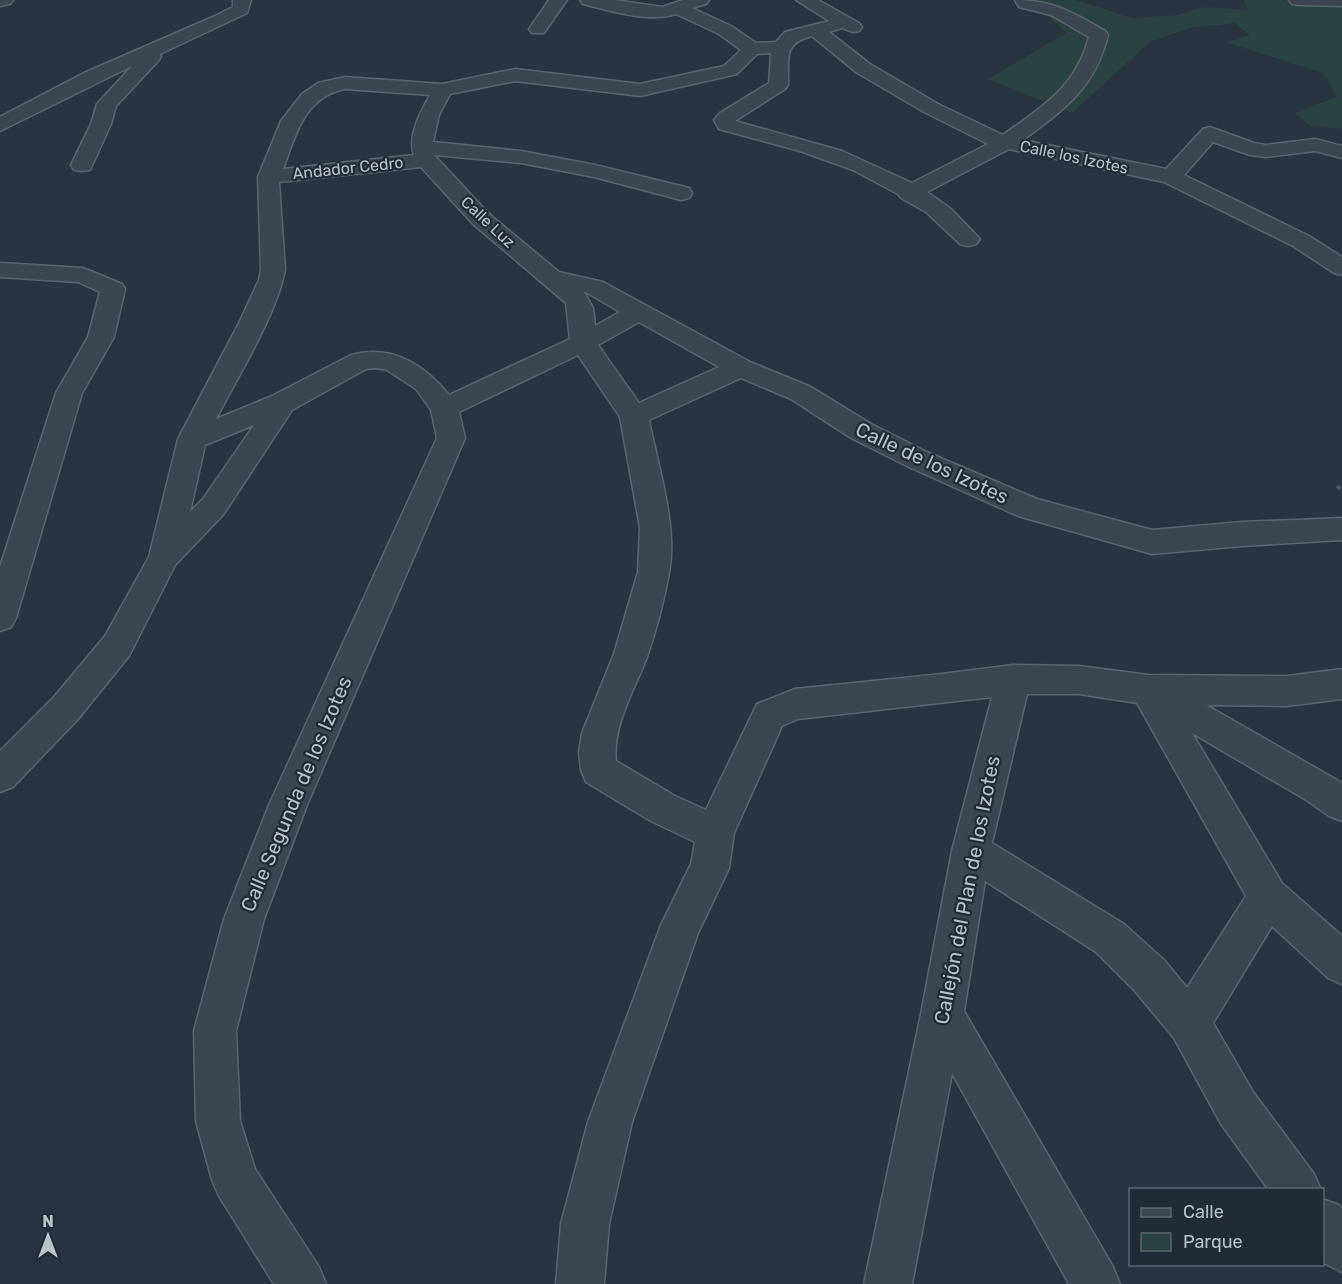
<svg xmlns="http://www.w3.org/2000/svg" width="1342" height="1284" font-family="Rubik,sans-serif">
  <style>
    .green { fill: #2b4242 }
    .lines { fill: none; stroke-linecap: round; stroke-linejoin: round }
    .minor-casing { stroke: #59646d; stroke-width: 3 }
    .path { stroke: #4a5e5f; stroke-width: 4; stroke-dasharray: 4.5 4.5; stroke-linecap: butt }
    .minor { fill: #3c4650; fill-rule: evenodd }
    .labels { text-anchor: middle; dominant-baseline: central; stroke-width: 4.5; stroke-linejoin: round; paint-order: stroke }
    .far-street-label { font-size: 16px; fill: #b8c1ca; stroke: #202b35 }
    .street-label { font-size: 20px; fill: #b8c1ca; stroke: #202b35 }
  </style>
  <rect width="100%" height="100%" fill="#283440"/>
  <!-- green -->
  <path class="green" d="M 1028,0 L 1076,0 L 1133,18 L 1177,15 L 1203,7 L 1248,10 L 1244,0 L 1280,0 L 1342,6 L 1342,129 L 1310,126 L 1294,113 L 1337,97 L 1323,73 L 1225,42 L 1250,35 L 1234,23 L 1191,28 L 1151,41 L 1072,113 L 988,79 L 1066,33 L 1038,6 Z"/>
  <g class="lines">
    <!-- minor casing -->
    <g class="minor-casing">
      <path id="minor" d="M 0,0 L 13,0 L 10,4 L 0,6 Z
        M 233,0 L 251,0 L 247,13 L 160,54 L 161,56 L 159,60 L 116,106 L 111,124 L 90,170 L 82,171 L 74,170 L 71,165 L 91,124 L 97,104 L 132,66 L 0,131 L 0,117 L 84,73 L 215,16 L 233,7 Z
        M 549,0 L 567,0 L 544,33 L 532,33 L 529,29 Z
        M 580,0 L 615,0 L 662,7 L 683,0 L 709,0 L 706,4 L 692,8 L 731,26 L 756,43 L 776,42 L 785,32 L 829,21 L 796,0 L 818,0 L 859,23 L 862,27 L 859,31 L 853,32 L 842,28 L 829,32 L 870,64 L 938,104 L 1003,135 C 1043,106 1076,87 1089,37 L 1051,15 L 1019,7 L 1015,0 C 1053,0 1074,13 1105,31 L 1108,35 C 1095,88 1065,109 1023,140 L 1166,169 L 1203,129 L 1210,127 L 1254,143 L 1266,145 L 1315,139 L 1342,146 L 1342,158 L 1315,151 L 1266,157 L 1250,155 L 1213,142 L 1184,175 L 1309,236 L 1342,257 L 1342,275 L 1334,273 L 1293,246 L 1164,182 L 1009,149 L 927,192 L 951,209 L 980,239 L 976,244 L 968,246 L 960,244 L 926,212 L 901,198 L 898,194 L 853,170 L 800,151 L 719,129 L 714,120 L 720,113 L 769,83 L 771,53 L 757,54 L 737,74 L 640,96 L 515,81 L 450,94 L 439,115 L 433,142 L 521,151 L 595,165 L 689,188 L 692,193 L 689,198 L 681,200 L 594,177 L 521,163 L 434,155 L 489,214 L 559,272 L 603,282 L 750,362 L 811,387 L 871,424 L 929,453 L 1037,499 L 1152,530 L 1242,522 L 1342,518 L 1342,540 L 1242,546 L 1152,554 L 1018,516 L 909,467 L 851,438 L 791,399 L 741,378 L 649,420 C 658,467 678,527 669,573 C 664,601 656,631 647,657 C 635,689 612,726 616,761 L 675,796 L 706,810 L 757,704 L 795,689 L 942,674 L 1013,665 L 1079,666 L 1148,675 L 1287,676 L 1342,669 L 1342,699 L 1287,706 L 1206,705 L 1342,783 L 1342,821 L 1329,816 L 1308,801 L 1192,733 L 1282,883 L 1342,936 L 1342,984 L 1328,978 L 1272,926 L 1213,1023 L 1253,1092 L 1314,1174 L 1321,1190 L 1269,1190 L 1221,1124 L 1174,1038 L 1134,990 L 1096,952 L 985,881 L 964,1011 L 1113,1267 L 1120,1284 L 1069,1284 L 952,1073 L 912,1284 L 864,1284 L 921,1014 L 952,851 L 992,697 L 798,719 L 782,726 L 734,833 L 729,868 L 698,933 L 632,1122 L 609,1224 L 604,1284 L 556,1284 L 561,1224 L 588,1122 L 661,925 L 691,864 L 695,842 L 649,820 L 586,782 L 581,770 L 579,752 L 582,733 L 614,654 L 638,572 L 640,528 L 620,417 L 578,355 L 459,412 L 465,438 L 307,805 L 264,919 L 236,1031 L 240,1121 L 255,1169 L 319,1267 L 326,1284 L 274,1284 L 219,1196 L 212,1180 L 196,1121 L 194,1031 L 224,919 L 269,805 L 437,438 L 431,410 L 416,389 L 387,370 L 377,368 L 366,369 L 292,410 L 223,515 L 175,565 L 129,656 L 78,719 L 13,787 L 0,792 L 0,751 L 54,697 L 105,636 L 149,557 L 178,439 L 239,323 L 259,280 L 261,269 L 258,177 L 281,121 L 302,94 L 318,83 L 345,77 L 442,84 L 515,69 L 640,84 L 724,66 L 741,50 L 719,34 L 676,14 C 648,23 611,11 583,4 ZM 812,36 L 856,72 L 924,112 L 988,144 L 912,183 L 842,151 L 735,121 L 785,89 L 788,85 C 789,58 782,44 812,36 ZM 345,89 L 430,95 C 421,111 407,136 414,155 L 283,169 C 296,135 304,97 345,89 ZM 421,167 L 473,224 L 566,303 L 570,339 L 449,395 C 424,364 391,344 351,355 L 272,396 L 216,419 C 237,378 278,312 285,269 L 279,182 ZM 584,292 L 586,292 L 620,312 L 595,326 L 593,308 ZM 639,322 L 719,367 L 639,403 L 598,345 ZM 254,425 L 203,499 L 190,512 L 205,445 ZM 1027,694 L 1079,694 L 1137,703 L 1246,896 L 1187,988 L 1164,960 L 1124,924 L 992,843 Z
        M 1289,0 L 1342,0 L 1342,6 L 1298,5 L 1292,4 Z
        M 0,263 L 83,268 L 122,284 L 125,289 L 114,337 L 82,393 L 16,618 L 11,627 L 0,631 L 0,567 L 56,393 L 88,337 L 100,292 L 78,282 L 0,277 Z
        M 1322,1199 L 1339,1205 L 1342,1209 L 1342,1272 L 1322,1262 Z"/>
    </g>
    <!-- path -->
    <path class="path" d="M 1337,486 L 1342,490"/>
    <!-- minor -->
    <use href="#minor" class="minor"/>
  </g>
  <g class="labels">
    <!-- far-street labels -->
    <g class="far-street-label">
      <text transform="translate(1074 157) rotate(12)">Calle los Izotes</text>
      <text transform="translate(348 168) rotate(-6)">Andador Cedro</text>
      <text transform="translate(488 222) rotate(43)">Calle Luz</text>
    </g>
    <!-- street labels -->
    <g class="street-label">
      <text transform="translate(932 463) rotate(25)">Calle de los Izotes</text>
      <text transform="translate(296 794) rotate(-67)">Calle Segunda de los Izotes</text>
      <text transform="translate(967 890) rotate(-79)">Callejón del Plan de los Izotes</text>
    </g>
  </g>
  <!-- legend -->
  <rect x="1129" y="1188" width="195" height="78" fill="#202b35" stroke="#5d6771" stroke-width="1.5"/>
  <rect x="1141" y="1208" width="30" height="9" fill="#3c4650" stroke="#5d6771" stroke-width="1.5"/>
  <text x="1183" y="1218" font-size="18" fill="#b8c1ca">Calle</text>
  <rect x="1141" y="1233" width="30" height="18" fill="#2b4242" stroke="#5d6771" stroke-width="1.5"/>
  <text x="1183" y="1248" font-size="18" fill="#b8c1ca">Parque</text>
  <!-- north arrow -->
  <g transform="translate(48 1236)" stroke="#202b35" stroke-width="4.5" paint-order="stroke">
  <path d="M0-4.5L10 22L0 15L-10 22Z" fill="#b8c1ca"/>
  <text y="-9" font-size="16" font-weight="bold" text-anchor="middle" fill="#b8c1ca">N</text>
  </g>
</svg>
